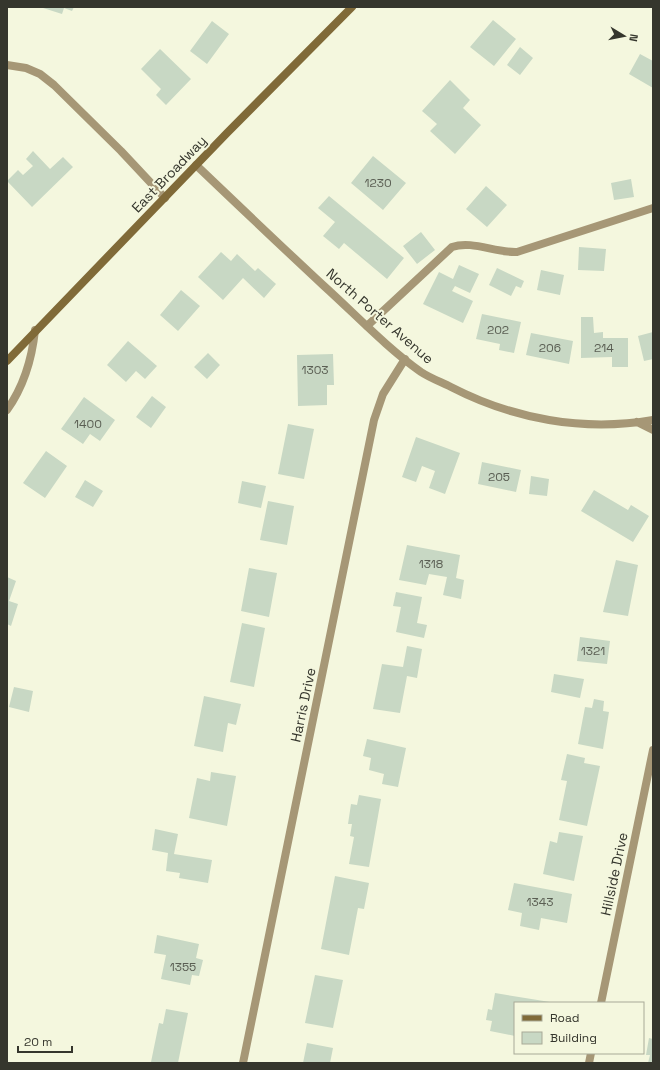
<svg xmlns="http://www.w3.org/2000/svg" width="660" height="1070" font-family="'Space Grotesk',sans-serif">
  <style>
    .building { fill: #c8d8c4 }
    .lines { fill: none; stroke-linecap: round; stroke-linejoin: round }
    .lane { stroke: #a69776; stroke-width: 8 }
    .street { stroke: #a69776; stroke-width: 8 }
    .secondary { stroke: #806a38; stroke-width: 8 }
    .labels { text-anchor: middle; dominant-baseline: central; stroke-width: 4; stroke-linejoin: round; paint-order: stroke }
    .number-label { font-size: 12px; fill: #5a5e53 }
    .street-label { font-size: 14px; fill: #35362d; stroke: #f4f7de }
  </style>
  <rect width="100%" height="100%" fill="#f4f7de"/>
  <!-- building -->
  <path class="building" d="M 40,7 L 74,7 L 72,11 L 64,8 L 62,14 Z
    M 493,20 L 516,39 L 494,66 L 470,47 Z
    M 212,21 L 229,34 L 207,64 L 190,51 Z
    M 520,47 L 533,58 L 520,75 L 507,65 Z
    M 160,49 L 191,79 L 166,105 L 156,95 L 161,89 L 141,69 Z
    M 640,54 L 653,61 L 653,88 L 629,74 Z
    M 450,80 L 470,100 L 463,108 L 481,125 L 455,154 L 430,131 L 437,124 L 422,111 Z
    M 33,151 L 50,169 L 63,157 L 73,167 L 32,207 L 7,181 L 18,170 L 23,175 L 33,166 L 26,159 Z
    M 373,156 L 406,183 L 383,210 L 351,183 Z
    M 631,179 L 634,197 L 614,200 L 611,183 Z
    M 486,186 L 507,205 L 487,227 L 466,209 Z
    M 329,196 L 404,258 L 387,279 L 344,243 L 339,249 L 323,236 L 335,222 L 318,208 Z
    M 421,232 L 435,250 L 417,264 L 403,246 Z
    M 579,247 L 606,249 L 604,271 L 578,270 Z
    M 221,252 L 231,261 L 237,254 L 255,271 L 258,268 L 276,284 L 264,298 L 243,278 L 223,300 L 198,277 Z
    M 459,265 L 479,274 L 470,293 L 455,286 L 452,291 L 473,301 L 463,323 L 423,304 L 439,272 L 453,279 Z
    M 497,268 L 524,281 L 521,288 L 516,286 L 511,296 L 489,285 Z
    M 541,270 L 564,275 L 560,295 L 537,290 Z
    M 181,290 L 200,306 L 178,331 L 160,315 Z
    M 482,314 L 521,322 L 514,353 L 499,350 L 500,344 L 476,339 Z
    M 581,317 L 593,317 L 594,333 L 603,332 L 603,338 L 628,338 L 628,367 L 612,367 L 612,357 L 581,358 Z
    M 653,332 L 653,359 L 644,361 L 638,336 Z
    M 531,333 L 573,341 L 569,364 L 526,355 Z
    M 128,341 L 157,366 L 145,379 L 136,371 L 126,382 L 107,365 Z
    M 208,353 L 220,365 L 207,379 L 194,367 Z
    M 333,354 L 334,385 L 327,385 L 327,405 L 298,406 L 297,355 Z
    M 152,396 L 166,407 L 151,428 L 136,417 Z
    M 84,397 L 115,420 L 100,441 L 90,434 L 83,444 L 61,429 Z
    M 288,424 L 314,429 L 304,479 L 278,474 Z
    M 416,437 L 460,453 L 445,494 L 429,488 L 435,471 L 422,466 L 416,482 L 402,477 Z
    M 46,451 L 67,466 L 45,498 L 23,483 Z
    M 482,462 L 521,470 L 516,492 L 478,484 Z
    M 531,476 L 549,479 L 547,496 L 529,494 Z
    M 85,480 L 103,491 L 93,507 L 75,497 Z
    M 242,481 L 266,486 L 261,508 L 238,503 Z
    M 594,490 L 628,510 L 631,505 L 649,516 L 633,542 L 581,511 Z
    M 268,501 L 294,506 L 287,545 L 260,540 Z
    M 407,545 L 460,555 L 456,578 L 464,580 L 461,599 L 443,595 L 447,577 L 429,574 L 426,585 L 399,580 Z
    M 616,560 L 638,565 L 628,616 L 603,612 Z
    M 249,568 L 277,573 L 269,617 L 241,611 Z
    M 7,577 L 16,581 L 9,601 L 18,604 L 11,626 L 7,624 Z
    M 396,592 L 422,597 L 417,623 L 427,625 L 424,638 L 396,632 L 401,607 L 393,606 Z
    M 242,623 L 265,628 L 254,687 L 230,682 Z
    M 580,637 L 610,641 L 607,664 L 577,661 Z
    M 407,646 L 422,649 L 417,678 L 407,676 L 400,713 L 373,709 L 382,664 L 403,667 Z
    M 554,674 L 584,679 L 580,698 L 551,692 Z
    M 14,687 L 33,691 L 29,712 L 9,707 Z
    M 204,696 L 241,704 L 236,725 L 228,723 L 223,752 L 194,746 Z
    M 594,699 L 604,701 L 603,711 L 609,712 L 603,749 L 578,744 L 585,707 L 592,708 Z
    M 367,739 L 406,748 L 398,787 L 382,784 L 384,774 L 369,770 L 371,758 L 363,756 Z
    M 567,754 L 585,758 L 584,763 L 600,766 L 587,826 L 559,820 L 567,781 L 561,780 Z
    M 211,772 L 236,776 L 227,826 L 189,818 L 197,778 L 210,781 Z
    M 359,795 L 381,799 L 369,867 L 349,864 L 354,837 L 350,836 L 352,824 L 348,824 L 351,804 L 357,805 Z
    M 155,829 L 178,834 L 174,854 L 212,860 L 208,883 L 179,878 L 180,873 L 166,871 L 168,853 L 152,850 Z
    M 559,832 L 583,836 L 574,881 L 543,874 L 550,841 L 557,843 Z
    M 335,876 L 369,883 L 364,909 L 358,908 L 349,955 L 321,949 Z
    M 514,883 L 572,894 L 567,923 L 541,918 L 539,930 L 520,926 L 522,913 L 508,910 Z
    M 157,935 L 199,944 L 196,958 L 203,960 L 199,976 L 192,975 L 190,985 L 161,979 L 166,955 L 154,953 Z
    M 315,975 L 343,980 L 333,1028 L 305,1023 Z
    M 495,993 L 550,1002 L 550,1003 L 515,1003 L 515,1036 L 490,1031 L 492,1021 L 486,1020 L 488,1009 L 492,1010 Z
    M 166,1009 L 188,1013 L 178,1063 L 151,1062 L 159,1023 L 163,1024 Z
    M 649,1038 L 653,1039 L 653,1063 L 648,1063 L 650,1055 L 646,1055 Z
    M 307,1043 L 333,1048 L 330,1063 L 303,1063 Z"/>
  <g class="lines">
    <!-- lane -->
    <path class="lane" d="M 367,326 L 452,247 C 472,240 495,253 517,252 L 653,208"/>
    <!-- street -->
    <path class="street" d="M 7,65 L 26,68 L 40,74 L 54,85 L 121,151 L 165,198
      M 196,165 C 239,206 281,246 324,286 C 355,314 387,348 421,372 C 430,378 441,382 451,387 C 513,419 583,432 653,420
      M 7,410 C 24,386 32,359 35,330
      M 637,422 L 653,430
      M 601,1003 L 653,750
      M 243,1063 L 374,420 L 383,394 L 405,359
      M 589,1063 L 591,1053"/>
    <!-- secondary -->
    <path class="secondary" d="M 7,361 L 227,133 L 352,7"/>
  </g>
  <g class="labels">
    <!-- number labels -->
    <g class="number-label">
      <text x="378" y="183">1230</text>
      <text x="498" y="330">202</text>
      <text x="550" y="348">206</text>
      <text x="604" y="348">214</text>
      <text x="315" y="370">1303</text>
      <text x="88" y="424">1400</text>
      <text x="499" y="477">205</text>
      <text x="431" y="564">1318</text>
      <text x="593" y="651">1321</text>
      <text x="540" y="902">1343</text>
      <text x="183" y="967">1355</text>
    </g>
    <!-- street labels -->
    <g class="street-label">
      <text transform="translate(169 174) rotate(-46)">East Broadway</text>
      <text transform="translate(380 316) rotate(41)">North Porter Avenue</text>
      <text transform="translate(303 705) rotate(-78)">Harris Drive</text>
      <text transform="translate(614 874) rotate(-78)">Hillside Drive</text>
    </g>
  </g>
  <!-- border -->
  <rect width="660" height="1070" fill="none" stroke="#35362d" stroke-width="16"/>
  <!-- legend -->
  <rect x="514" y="1002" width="130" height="52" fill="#f4f7de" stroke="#a8aa97"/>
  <rect x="522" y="1015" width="20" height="6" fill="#806a38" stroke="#a8aa97"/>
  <text x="550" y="1022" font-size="12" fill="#35362d">Road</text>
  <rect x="522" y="1032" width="20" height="12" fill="#c8d8c4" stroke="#a8aa97"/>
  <text x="550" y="1042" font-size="12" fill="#35362d">Building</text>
  <!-- north arrow -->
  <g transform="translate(624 36) rotate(100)" stroke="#f4f7de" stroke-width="3" paint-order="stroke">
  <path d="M0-3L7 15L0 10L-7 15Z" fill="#35362d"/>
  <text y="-6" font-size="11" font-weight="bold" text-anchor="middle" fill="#35362d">N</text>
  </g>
  <!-- scale -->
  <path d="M18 1046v6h54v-6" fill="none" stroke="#35362d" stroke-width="2"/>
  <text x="24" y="1046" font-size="12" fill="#35362d" stroke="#f4f7de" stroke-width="3" paint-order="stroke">20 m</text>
</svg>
